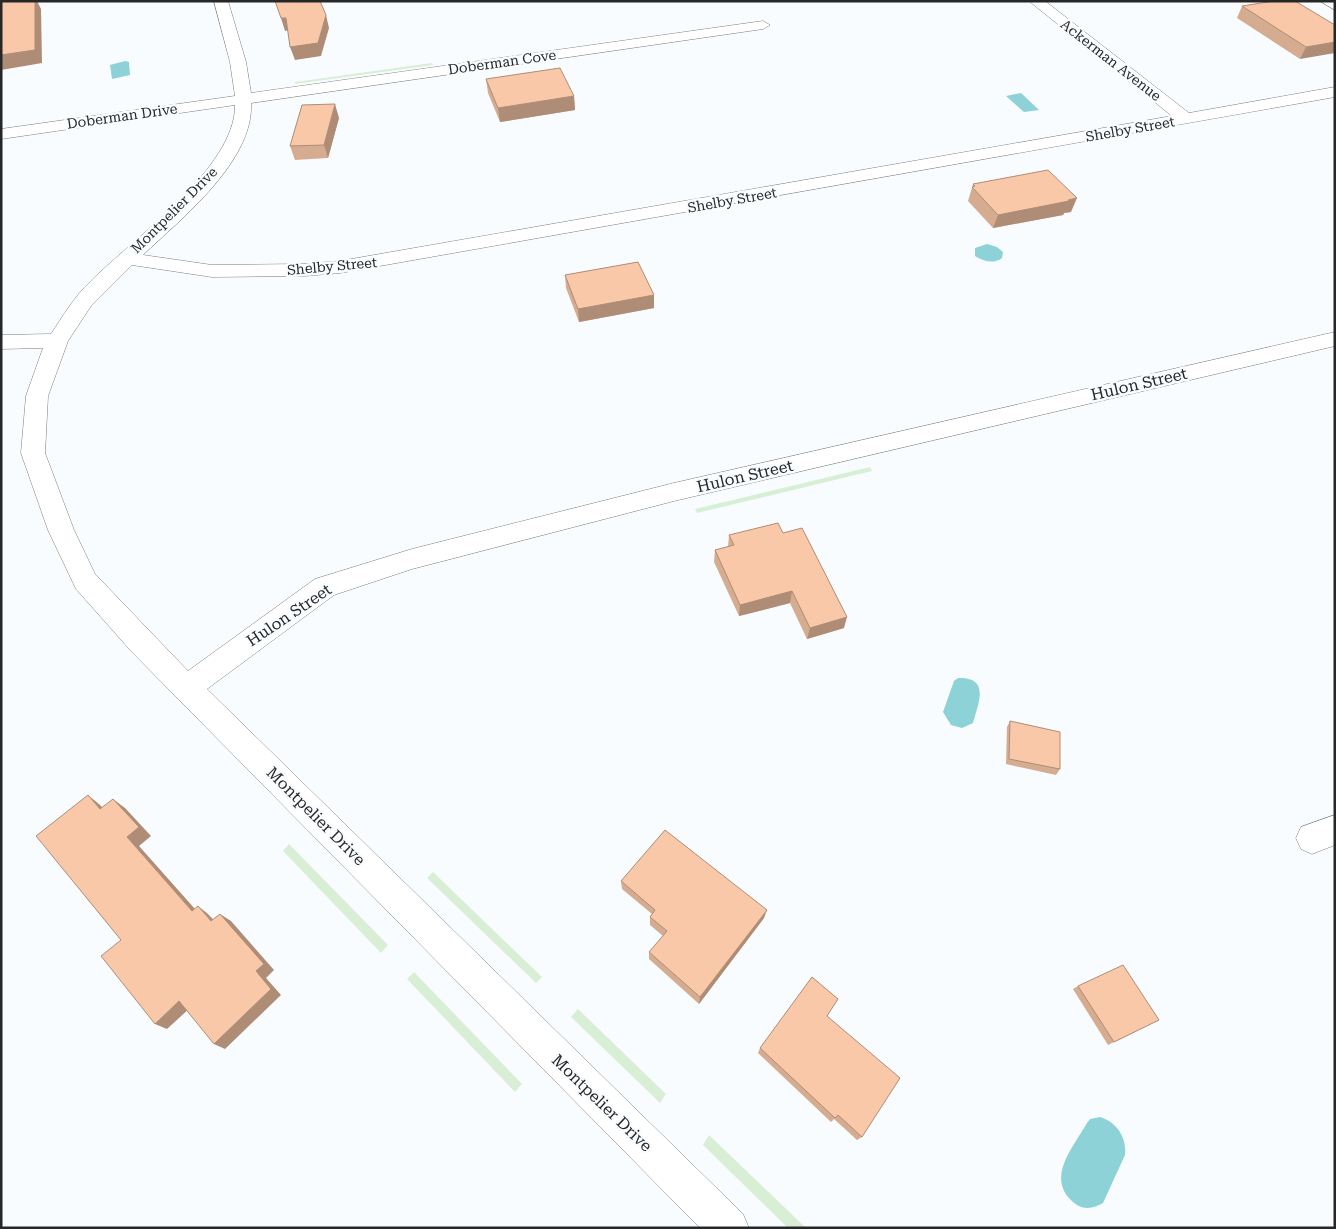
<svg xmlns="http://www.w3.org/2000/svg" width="1336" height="1229" font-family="'Roboto Serif',serif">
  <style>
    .green { fill: #d8efd5 }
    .water { fill: #8cd2d7 }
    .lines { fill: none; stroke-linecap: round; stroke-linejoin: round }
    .street-casing { stroke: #7b7d7f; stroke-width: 1 }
    .street { fill: #fff; fill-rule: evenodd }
    .wall { fill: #d6ac90 }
    .shaded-wall { fill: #ae8c76 }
    .building { fill: #f9c8a8; stroke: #ae8c76 }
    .labels { text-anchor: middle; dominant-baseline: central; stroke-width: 5; stroke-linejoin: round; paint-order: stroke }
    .far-street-label { font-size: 14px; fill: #262728; stroke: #f9fcfe }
    .street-label { font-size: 16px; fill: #262728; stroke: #f9fcfe }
  </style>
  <rect width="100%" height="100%" fill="#f9fcfe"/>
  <!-- green -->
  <path class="green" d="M 432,63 L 433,65 L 295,84 L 295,82 Z
    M 870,467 L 872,471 L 697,513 L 695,509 Z
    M 289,844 L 388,945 L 381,953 L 283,851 Z
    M 433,872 L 542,977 L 536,983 L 427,878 Z
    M 414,972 L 522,1084 L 515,1092 L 407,979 Z
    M 578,1009 L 666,1094 L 660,1103 L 571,1017 Z
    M 709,1135 L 806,1228 L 788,1228 L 703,1145 Z"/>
  <!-- water -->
  <path class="water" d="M 125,61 L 129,62 L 130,75 L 112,79 L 110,65 Z
    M 1021,93 L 1039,110 L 1024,112 L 1006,96 Z
    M 987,244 L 997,247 L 1003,252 L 1002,258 C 994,264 984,262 975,256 L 975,248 Z
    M 958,678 C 991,677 978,704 973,723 L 962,728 L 951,725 L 943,712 L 954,681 Z
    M 1100,1117 C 1117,1122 1127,1138 1125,1155 L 1103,1203 C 1095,1208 1085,1210 1077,1205 C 1043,1181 1072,1149 1087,1123 L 1090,1119 Z"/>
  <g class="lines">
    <!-- street casing -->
    <g class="street-casing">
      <path id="street" d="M 214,1 L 228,1 L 246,62 L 251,93 L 763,21 L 770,25 L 763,29 L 251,103 C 254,161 182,218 143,255 L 212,265 L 304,264 L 340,261 L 1172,116 L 1029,1 L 1045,1 L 1189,113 L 1335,87 L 1335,97 L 340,273 L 304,276 L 212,277 L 132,265 L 91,306 L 68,341 L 48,396 L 45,453 L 74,530 L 95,574 L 188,671 L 315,579 L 412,549 L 674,483 L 1335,332 L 1335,346 L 674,501 L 412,569 L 334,595 L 207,689 L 743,1214 L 749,1228 L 700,1228 L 131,651 L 76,589 L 48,530 L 21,453 L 26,396 L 43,348 L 1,349 L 1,335 L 51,334 C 63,316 74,297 90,282 C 131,240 236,168 235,105 L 1,139 L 1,129 L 235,96 L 230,62 Z
        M 1320,1 L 1335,1 L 1335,10 Z
        M 1335,815 L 1335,845 L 1312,854 L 1301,849 L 1296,838 L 1301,827 Z"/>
    </g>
    <!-- street -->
    <use href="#street" class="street"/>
  </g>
  <!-- wall -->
  <path class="wall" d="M 1242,6 L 1335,25 L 1300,59 L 1237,18 Z
    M 486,79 L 574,96 L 575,110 L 500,122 L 488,93 Z
    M 339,118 L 328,158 L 295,160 L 290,146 Z
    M 973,184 L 1071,212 L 1064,213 L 1063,215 L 993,228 L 968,201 Z
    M 565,275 L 654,295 L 654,308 L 579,322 L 566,288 Z
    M 783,533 L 844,628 L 807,639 L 790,603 L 739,616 L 714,562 L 715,550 L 728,547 L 729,535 Z
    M 1010,721 L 1060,769 L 1056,775 L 1006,764 L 1007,727 Z
    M 621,881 L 764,918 L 699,1004 L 649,959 L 649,952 L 663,936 L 650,925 L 650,917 L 652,914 L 622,889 Z
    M 1078,986 L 1159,1020 L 1108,1045 L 1073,989 Z
    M 827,1016 L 862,1137 L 857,1140 L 834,1119 L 831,1122 L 758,1053 L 760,1048 Z"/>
  <!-- shaded-wall -->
  <path class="shaded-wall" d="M 35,1 L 37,1 L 41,9 L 42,63 L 1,70 L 1,55 Z
    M 326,15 L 329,28 L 321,56 L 295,60 L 290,47 Z
    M 281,18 L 286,18 L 290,30 L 285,31 Z
    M 1335,42 L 1335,53 L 1300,59 L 1306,47 Z
    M 574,96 L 575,110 L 500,122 L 498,108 Z
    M 335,104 L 339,118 L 328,158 L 324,145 Z
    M 1077,198 L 1071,212 L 1064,213 L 1063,215 L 993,228 L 998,215 Z
    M 654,295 L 654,308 L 579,322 L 578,309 Z
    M 792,591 L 790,603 L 739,616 L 740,605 Z
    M 847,617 L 844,628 L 807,639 L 810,628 Z
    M 88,795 L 100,805 L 113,818 L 100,809 Z
    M 113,799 L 125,808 L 151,836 L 139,846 L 203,918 L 192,911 L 127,837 Z
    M 198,906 L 208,914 L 222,929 L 211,921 Z
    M 767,910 L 764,918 L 699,1004 L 700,997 Z
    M 220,914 L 231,921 L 274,970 L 266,978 L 281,995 L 225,1049 L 214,1044 L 256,971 Z
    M 179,1001 L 191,1007 L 167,1029 L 155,1024 Z"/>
  <!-- building -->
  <path class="building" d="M 5,1 L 35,1 L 35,50 L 1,55 L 1,2 Z
    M 275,1 L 320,1 L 326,15 L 318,43 L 290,47 L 286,18 L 281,18 Z
    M 1274,1 L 1295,1 L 1335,25 L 1335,42 L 1306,47 L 1242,6 Z
    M 560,68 L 574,96 L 498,108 L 486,79 Z
    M 335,104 L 324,145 L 290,146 L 302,105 Z
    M 1048,170 L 1077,198 L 1068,200 L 1069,201 L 998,215 L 972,187 L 975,186 L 973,184 Z
    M 638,262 L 654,295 L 578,309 L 565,275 Z
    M 778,523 L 783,533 L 802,528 L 847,617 L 810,628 L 792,591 L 740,605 L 715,550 L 734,545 L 729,535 Z
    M 1010,721 L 1060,732 L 1060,769 L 1009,759 Z
    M 88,795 L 100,809 L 113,799 L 139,827 L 127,837 L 192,911 L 198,906 L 211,921 L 220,914 L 264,964 L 256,971 L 271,989 L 214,1044 L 179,1001 L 155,1024 L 101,956 L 121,940 L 36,836 Z
    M 665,830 L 767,910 L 700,997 L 649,952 L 667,931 L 650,917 L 655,910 L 621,881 Z
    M 1123,965 L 1159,1020 L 1114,1042 L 1078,986 Z
    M 812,977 L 838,999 L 827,1016 L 900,1078 L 862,1137 L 838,1115 L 835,1118 L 760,1048 Z"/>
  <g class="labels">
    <!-- far-street labels -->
    <g class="far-street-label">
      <text transform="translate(1111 60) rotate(38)">Ackerman Avenue</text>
      <text transform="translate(502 62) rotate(-8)">Doberman Cove</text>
      <text transform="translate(122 116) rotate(-8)">Doberman Drive</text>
      <text transform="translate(1130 129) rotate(-10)">Shelby Street</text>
      <text transform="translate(732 200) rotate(-10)">Shelby Street</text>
      <text transform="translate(174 210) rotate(-45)">Montpelier Drive</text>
      <text transform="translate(332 266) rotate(-5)">Shelby Street</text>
    </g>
    <!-- street labels -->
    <g class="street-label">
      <text transform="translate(1139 384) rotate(-13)">Hulon Street</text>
      <text transform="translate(745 476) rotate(-13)">Hulon Street</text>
      <text transform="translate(289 615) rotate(-34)">Hulon Street</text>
      <text transform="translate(316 816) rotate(45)">Montpelier Drive</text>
      <text transform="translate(602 1103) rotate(44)">Montpelier Drive</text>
    </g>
  </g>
  <!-- border -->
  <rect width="1336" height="1229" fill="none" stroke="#262728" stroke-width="5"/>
</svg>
